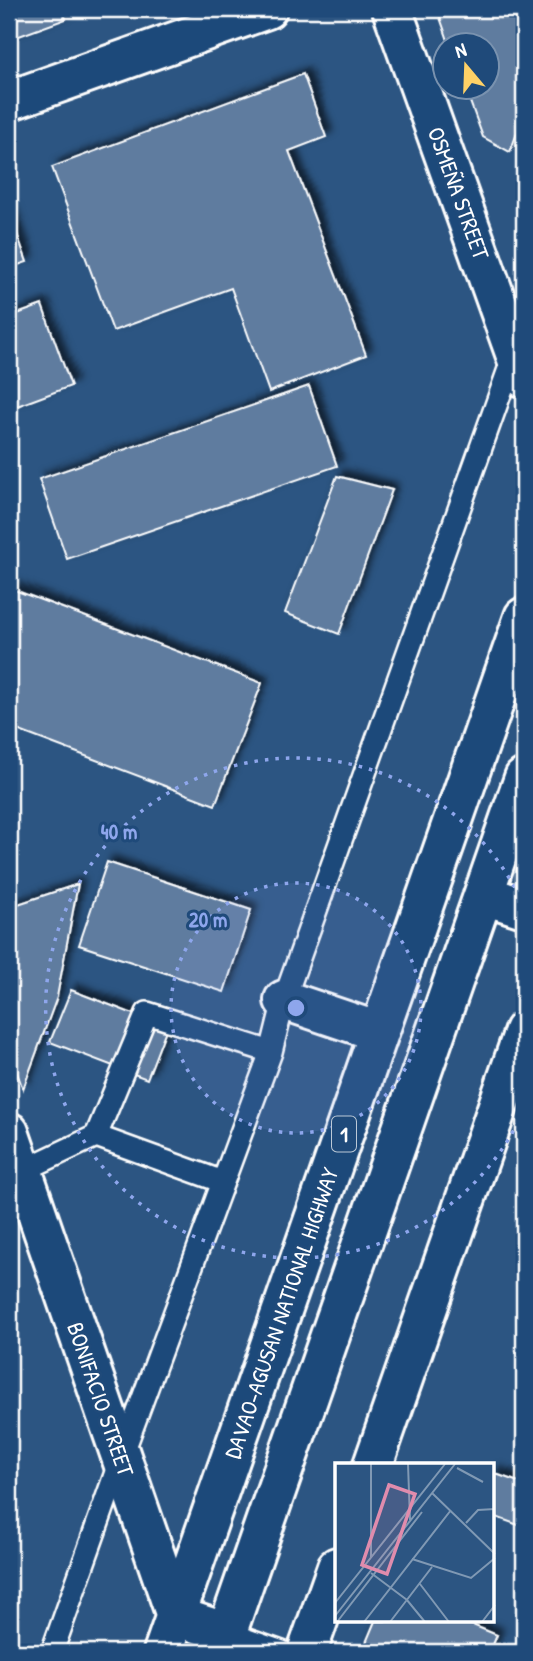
<svg xmlns="http://www.w3.org/2000/svg" width="533" height="1661" font-family="'Patrick Hand',sans-serif">
  <style>
    .building { fill: #5e7c9f; stroke: #fff; stroke-width: 2; filter: url(#shadow) }
    .lines { fill: none; stroke-linecap: round; stroke-linejoin: round }
    .service-casing { stroke: #fff; stroke-width: 26 }
    .minor-casing { stroke: #fff; stroke-width: 44 }
    .tertiary-casing { stroke: #fff; stroke-width: 44 }
    .trunk-casing { stroke: #fff; stroke-width: 44 }
    .service { stroke: #1f4a7a; stroke-width: 21 }
    .minor { stroke: #1f4a7a; stroke-width: 38 }
    .tertiary { stroke: #1f4a7a; stroke-width: 38 }
    .trunk { stroke: #1f4a7a; stroke-width: 38 }
    .ring { fill: none; stroke: #8ea6ec; stroke-width: 3.5; stroke-dasharray: 3.5 7 }
    .labels { text-anchor: middle; dominant-baseline: central; stroke-width: 6; stroke-linejoin: round; paint-order: stroke }
    .shield { fill: #1f4a7a; stroke: #bcc9d7; stroke-width: 2 }
    .shield-label { font-size: 21px; font-weight: bold; fill: #fff }
    .street-label { font-size: 23px; fill: #fff; stroke: #1f4a7a }
    .inset-road { fill: none; stroke: #8099b4; stroke-width: 2 }
    .view { fill: #e08cad; fill-opacity: 0.15; stroke: #e08cad; stroke-width: 3.5 }
    .inset-edge { fill: none; stroke: #fff; stroke-width: 3.5 }
    .centre { fill: #8ea6ec; stroke: #1f4a7a; stroke-width: 3.5 }
    .ring-label { font-size: 21px; text-anchor: middle; font-weight: bold; fill: #8ea6ec; stroke: #1f4a7a; stroke-width: 6; stroke-linejoin: round; paint-order: stroke }
  </style>
  <defs>
    <filter id="shadow"><feDropShadow dx="6" dy="-6" stdDeviation="3.5" flood-color="#0009"/></filter>
  </defs>
  <rect width="100%" height="100%" fill="#2c5582"/>
  <filter id="ink" filterUnits="userSpaceOnUse"><feTurbulence type="fractalNoise" baseFrequency=".0143" numOctaves="2"/><feDisplacementMap in="SourceGraphic" scale="14" xChannelSelector="R" yChannelSelector="G"/><feConvolveMatrix kernelMatrix="1 2 1 2 8 2 1 2 1" color-interpolation-filters="sRGB"/></filter>
  <g filter="url(#ink)">
    <!-- building -->
    <path class="building" d="M 9,9 L 62,9 L 66,19 L 11,39 L 9,33 Z
      M 437,9 L 524,9 L 524,114 L 510,152 L 483,137 L 465,88 L 488,88 L 488,46 L 450,46 Z
      M 303,74 L 326,137 L 289,151 L 366,355 L 269,392 L 231,288 L 113,331 L 52,167 Z
      M 9,212 L 27,262 L 9,268 Z
      M 42,305 L 71,386 L 9,409 L 9,317 Z
      M 309,386 L 337,466 L 67,559 L 39,479 Z
      M 337,476 L 392,490 L 339,634 L 285,613 Z
      M 9,588 L 262,683 L 215,805 L 9,727 Z
      M 107,862 L 251,910 L 224,992 L 79,945 Z
      M 78,884 L 57,997 L 23,1089 L 9,1051 L 9,907 Z
      M 71,990 L 167,1027 L 147,1079 L 50,1042 Z
      M 493,1473 L 524,1484 L 524,1527 L 493,1516 Z
      M 375,1621 L 463,1621 L 497,1635 L 490,1652 L 362,1652 Z"/>
    <g class="lines">
      <!-- service casing -->
      <g class="service-casing">
        <path id="service" d="M 96,1136 L 223,1182
          M 22,1171 L 96,1136 L 147,1013 L 271,1052
          M 227,1633 L 282,1652
          M 52,1652 L 121,1458 L 271,1052 L 284,1000 L 514,355"/>
      </g>
      <!-- minor casing -->
      <g class="minor-casing">
        <path id="minor" d="M 11,100 L 267,9
          M 373,1465 L 524,1031
          M 307,1652 L 337,1567"/>
      </g>
      <!-- tertiary casing -->
      <g class="tertiary-casing">
        <path id="tertiary" d="M 392,9 L 524,378
          M 9,1132 L 176,1616 L 227,1633"/>
      </g>
      <!-- trunk casing -->
      <g class="trunk-casing">
        <path id="trunk" d="M 484,895 L 524,908
          M 284,1000 L 379,1032
          M 163,1652 L 524,617
          M 220,1652 L 524,778"/>
      </g>
      <!-- service -->
      <use href="#service" class="service"/>
      <!-- minor -->
      <use href="#minor" class="minor"/>
      <!-- tertiary -->
      <use href="#tertiary" class="tertiary"/>
      <!-- trunk -->
      <use href="#trunk" class="trunk"/>
    </g>
  </g>
  <!-- distance rings -->
  <circle cx="296" cy="1008" r="125" fill="#8ea6ec" fill-opacity=".12"/>
  <g class="ring">
    <circle cx="296" cy="1008" r="125"/>
    <path d="M523 1112A250 250 0 1 1 523 904"/>
  </g>
  <g class="labels">
    <!-- shield labels -->
    <rect class="shield" x="332" y="1116.5" width="24" height="35" rx="5"/>
    <g class="shield-label">
      <text x="344" y="1134">1</text>
    </g>
    <!-- street labels -->
    <g class="street-label">
      <text transform="translate(459 193) rotate(70)">OSMEÑA STREET</text>
      <text transform="translate(281 1313) rotate(-71)">DAVAO-AGUSAN NATIONAL HIGHWAY</text>
      <text transform="translate(101 1399) rotate(71)">BONIFACIO STREET</text>
    </g>
  </g>
  <!-- overview -->
  <g transform="translate(335 1463)">
    <rect width="159" height="159" fill="#2c5582"/>
    <path class="inset-road" d="M 36,1 L 36,94M 73,1 L 75,57M 122,5 L 148,19M 97,30 L 160,91M 131,60 L 143,47 L 160,46M 77,96 L 136,115 L 160,95M 36,110 L 72,137 L 90,159M 85,121 L 114,159M 0,140 L 110,1M 0,153 L 120,1M 2,159 L 87,49M 29,159 L 116,47M 55,159 L 97,104M 147,159 L 160,142"/>
    <path class="view" d="M 54,22 L 80,31 L 52,111 L 27,102 Z"/>
    <rect width="159" height="159" class="inset-edge"/>
  </g>
  <circle cx="296" cy="1008" r="10" class="centre"/>
  <g class="ring-label">
    <text x="119" y="839">40 m</text>
    <text x="208" y="927">20 m</text>
  </g>
  <!-- margin -->
  <rect width="533" height="1661" fill="none" stroke="#1f4a7a" stroke-width="35"/>
  <rect x="18" y="18" width="498" height="1626" fill="none" stroke="#fff" stroke-width="2.5" filter="url(#ink)"/>
  <!-- north arrow -->
  <g transform="translate(466 66) rotate(341)"><circle r="33" fill="#1f4a7a" stroke="#7992af" stroke-width="2"/>
  <path d="M0-5L12 26L0 18L-12 26Z" fill="#ffd166"/>
  <text y="-10" font-size="19" font-weight="bold" text-anchor="middle" fill="#ffffff">N</text>
  </g>
</svg>
